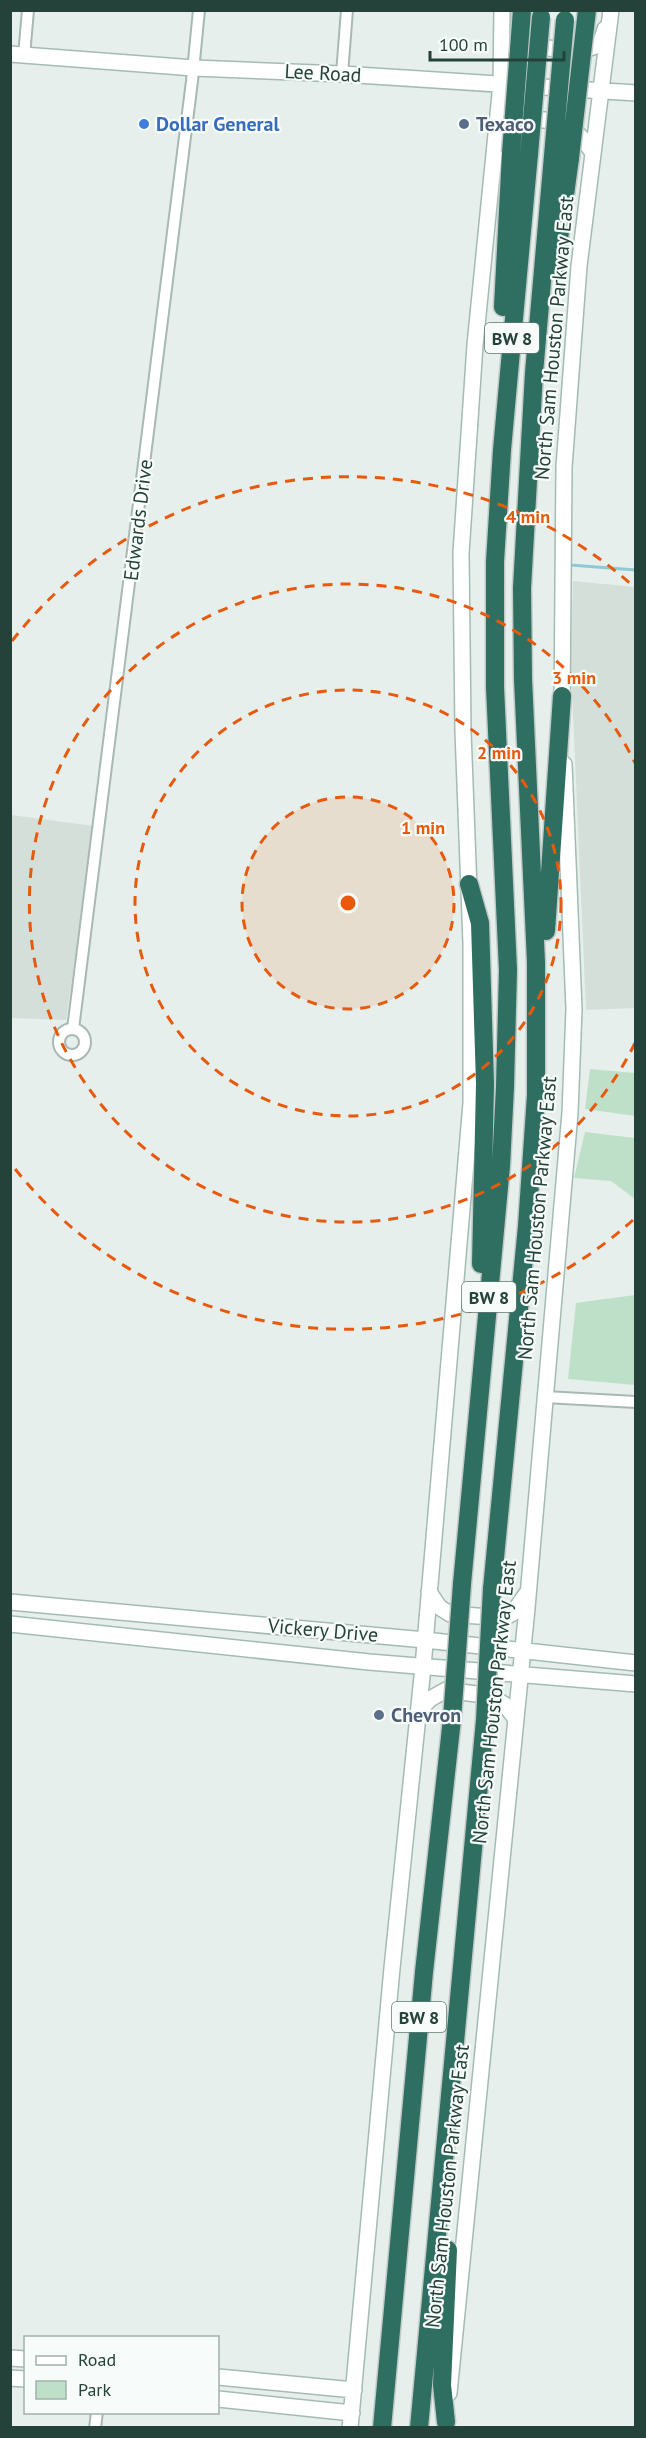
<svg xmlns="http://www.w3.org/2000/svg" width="646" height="2438" font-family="'PT Sans',sans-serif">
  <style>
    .built { fill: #d4dfda }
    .green { fill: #bfe0c8 }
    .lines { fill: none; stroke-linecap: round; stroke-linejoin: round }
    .stream { stroke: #8ec9d4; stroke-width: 3 }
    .street-casing { stroke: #a8b8b2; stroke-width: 14 }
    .secondary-casing { stroke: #a4bbb3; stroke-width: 18 }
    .highway-casing { stroke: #c2cac8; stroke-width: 21 }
    .street { stroke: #fff; stroke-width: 10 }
    .secondary { stroke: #fff; stroke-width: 15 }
    .highway { stroke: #2f6f62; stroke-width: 18 }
    .highway-bridge-casing { stroke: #c2cac8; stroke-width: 21; stroke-linecap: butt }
    .highway-bridge { stroke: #2f6f62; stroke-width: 18 }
    .ring { fill: none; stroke: #e8590c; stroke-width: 3; stroke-dasharray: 10 8 }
    .shop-dot { fill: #3f7fe0; stroke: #f7fbf9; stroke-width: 2 }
    .service-dot { fill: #5c6f8a; stroke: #f7fbf9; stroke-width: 2 }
    .labels { text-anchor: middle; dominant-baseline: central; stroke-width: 4.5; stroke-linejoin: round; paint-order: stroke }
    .shield { fill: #f7fbf9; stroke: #637a73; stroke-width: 1.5 }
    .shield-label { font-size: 18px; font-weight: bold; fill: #24423a }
    .street-label { font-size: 20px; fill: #24423a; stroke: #f7fbf9 }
    .shop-label { font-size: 20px; font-weight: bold; fill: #366cbe; stroke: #f7fbf9; text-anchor: start }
    .service-label { font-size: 20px; font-weight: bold; fill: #4e5e75; stroke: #f7fbf9; text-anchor: start }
    .centre { fill: #e8590c; stroke: #f7fbf9; stroke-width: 3 }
    .ring-label { font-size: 18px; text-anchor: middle; font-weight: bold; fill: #e8590c; stroke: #f7fbf9; stroke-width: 4.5; stroke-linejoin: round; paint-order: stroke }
  </style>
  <rect width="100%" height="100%" fill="#e6efeb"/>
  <!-- built -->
  <path class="built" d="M 573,581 L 635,587 L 635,1008 L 586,1010 L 571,668 Z
    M 11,815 L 94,826 L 66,1020 L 11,1018 Z"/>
  <!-- green -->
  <path class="green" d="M 590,1069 L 635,1073 L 635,1116 L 585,1109 Z
    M 585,1132 L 635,1138 L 635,1199 L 611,1181 L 574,1178 Z
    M 635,1295 L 635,1385 L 568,1379 L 576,1303 Z"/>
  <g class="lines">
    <!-- stream -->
    <path class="stream" d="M 570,565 L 636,570"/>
    <!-- street casing -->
    <g class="street-casing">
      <path id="street" d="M 24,56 L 28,10
        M 342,74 L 347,10
        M 73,1029 L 192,81 L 199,10
        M59 1042a13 13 0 1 1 26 0a13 13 0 1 1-26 0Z
        M 545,1397 L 636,1402
        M 95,2428 L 97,2412"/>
    </g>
    <!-- secondary casing -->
    <g class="secondary-casing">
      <path id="secondary" d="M 527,44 C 542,48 589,55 600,43 C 602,39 604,33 605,29
        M 10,54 L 194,68 L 342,74 L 636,93
        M 522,121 C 554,116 576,125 593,153
        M 562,707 L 564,467 L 579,266 L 611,10
        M 429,1592 L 439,1607 L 450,1614 L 504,1618 L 513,1613 L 527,1593
        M 10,1602 L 425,1640 L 636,1663
        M 10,1624 L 369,1662 L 636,1684
        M 418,1712 L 430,1699 L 446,1690 L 491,1696 L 505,1705 L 516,1719
        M 10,2358 L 26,2359
        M 218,2377 L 354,2390
        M 10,2378 L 26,2379
        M 449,2393 L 527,1608 L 570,1113 L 574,1009 L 564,764
        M 218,2399 L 352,2413
        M 350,2428 L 392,1968 L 423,1667 L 471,1103 L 471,943 L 463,731 L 461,553 L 475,345 L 501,84 L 502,10"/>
    </g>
    <!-- highway casing -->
    <g class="highway-casing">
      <path id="highway" d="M 555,268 L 570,158
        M 503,307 L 511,153
        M 469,884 L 480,923 L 485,1084 L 481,1264
        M 546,931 L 562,696
        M 462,1584 L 501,1166 L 505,1087 L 508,970 L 495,687 L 495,562 L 502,450 L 529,154
        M 492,1589 L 527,1226 L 536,1095 L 536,962 L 523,679 L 522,588 L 534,373 L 553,156
        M 446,2422 L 442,2385 L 448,2250
        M 382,2428 L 424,1972 L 452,1719
        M 419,2428 L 485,1720"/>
    </g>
    <!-- street -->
    <use href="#street" class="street"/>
    <!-- secondary -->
    <use href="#secondary" class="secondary"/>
    <!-- highway -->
    <use href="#highway" class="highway"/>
    <!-- highway-bridge casing -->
    <g class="highway-bridge-casing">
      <path id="highway-bridge" d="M 511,153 L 522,10
        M 529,154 L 541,17
        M 553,156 L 565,20
        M 570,158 L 587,10
        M 452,1719 L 462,1584
        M 485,1720 L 492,1589"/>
    </g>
    <!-- highway-bridge -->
    <use href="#highway-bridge" class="highway-bridge"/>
  </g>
  <!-- distance rings -->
  <circle cx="348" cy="903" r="106" fill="#e8590c" fill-opacity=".12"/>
  <g class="ring">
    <circle cx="348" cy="903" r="106"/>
    <circle cx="348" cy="903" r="213"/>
    <path d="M635 1043A319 319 0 1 1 635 763"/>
    <path d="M633 1220A426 426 0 0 1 12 1165M12 641A426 426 0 0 1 633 586"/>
  </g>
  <!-- markers -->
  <circle class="shop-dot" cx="144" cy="124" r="6"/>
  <g class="service-dot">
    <circle cx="464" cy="124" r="6"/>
    <circle cx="379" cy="1715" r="6"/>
  </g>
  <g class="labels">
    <!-- shield labels -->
    <g class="shield">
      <rect x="485" y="323" width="54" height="30" rx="4.5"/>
      <rect x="462" y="1282" width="54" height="30" rx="4.5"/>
      <rect x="392" y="2002" width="54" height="30" rx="4.5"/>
    </g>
    <g class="shield-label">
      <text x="512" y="338">BW 8</text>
      <text x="489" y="1297">BW 8</text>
      <text x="419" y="2017">BW 8</text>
    </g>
    <!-- street labels -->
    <g class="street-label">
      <text transform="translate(323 73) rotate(3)">Lee Road</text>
      <text transform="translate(554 338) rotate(-85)">North Sam Houston Parkway East</text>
      <text transform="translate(138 520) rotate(-83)">Edwards Drive</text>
      <text transform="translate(537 1218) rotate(-85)">North Sam Houston Parkway East</text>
      <text transform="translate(323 1630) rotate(5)">Vickery Drive</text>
      <text transform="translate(494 1702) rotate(-84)">North Sam Houston Parkway East</text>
      <text transform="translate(447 2186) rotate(-84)">North Sam Houston Parkway East</text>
    </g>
    <!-- shop labels -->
    <g class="shop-label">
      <text x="156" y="124">Dollar General</text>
    </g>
    <!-- service labels -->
    <g class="service-label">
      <text x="476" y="124">Texaco</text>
      <text x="391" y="1715">Chevron</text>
    </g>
  </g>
  <circle cx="348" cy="903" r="9" class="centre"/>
  <g class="ring-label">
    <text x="528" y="523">4 min</text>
    <text x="574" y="684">3 min</text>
    <text x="499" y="759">2 min</text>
    <text x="423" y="834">1 min</text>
  </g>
  <!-- border -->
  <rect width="646" height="2438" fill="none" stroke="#24423a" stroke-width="24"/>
  <!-- legend -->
  <rect x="24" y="2336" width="195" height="78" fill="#f7fbf9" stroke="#a3b1ad" stroke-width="1.5"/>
  <rect x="36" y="2356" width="30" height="9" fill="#ffffff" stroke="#a3b1ad" stroke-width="1.5"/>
  <text x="78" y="2366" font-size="18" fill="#24423a">Road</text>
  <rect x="36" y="2381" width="30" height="18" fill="#bfe0c8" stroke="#a3b1ad" stroke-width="1.5"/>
  <text x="78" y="2396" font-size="18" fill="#24423a">Park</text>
  <!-- scale -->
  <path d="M430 51v9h134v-9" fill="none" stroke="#24423a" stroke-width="3"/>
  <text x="439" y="51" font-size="18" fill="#24423a" stroke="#f7fbf9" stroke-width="4.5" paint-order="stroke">100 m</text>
</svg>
